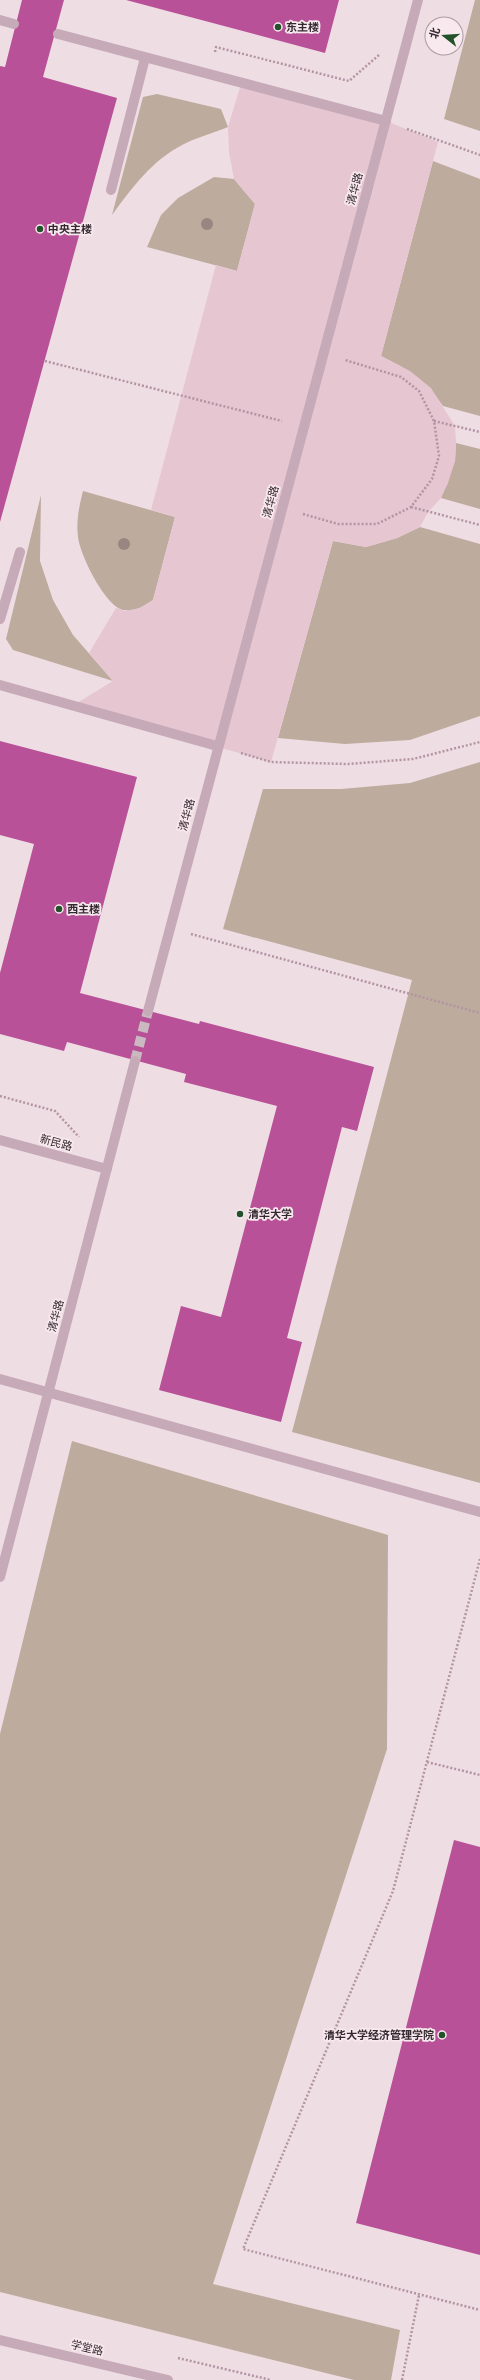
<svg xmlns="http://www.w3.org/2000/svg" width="480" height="2380" font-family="'Fira Sans','Noto Sans SC',sans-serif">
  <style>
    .green { fill: #bdab9e }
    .plaza { fill: #e6c6d1 }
    .building { fill: #b95198 }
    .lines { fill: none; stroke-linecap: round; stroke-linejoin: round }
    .street-tunnel { stroke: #cab9c0; stroke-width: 10; stroke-dasharray: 10 5; stroke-linecap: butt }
    .path { stroke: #b294a3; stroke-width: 2.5; stroke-dasharray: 2 2; stroke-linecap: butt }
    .lane { stroke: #c6aab7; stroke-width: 10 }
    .street { stroke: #c6aab7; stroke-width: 10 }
    .tree { fill: #988680 }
    .poi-dot { fill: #23522a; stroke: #f8e9ee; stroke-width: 1.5 }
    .labels { text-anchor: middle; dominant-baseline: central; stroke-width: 3.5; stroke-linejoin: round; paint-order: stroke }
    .poi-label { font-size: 11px; font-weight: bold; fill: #352930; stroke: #f8e9ee; text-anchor: start }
    .street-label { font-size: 11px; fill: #352930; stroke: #f8e9ee }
  </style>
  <rect width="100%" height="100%" fill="#efdde4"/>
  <!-- green -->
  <path class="green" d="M 475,0 L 480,0 L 480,131 L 444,119 Z
    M 157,94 L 221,109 L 228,127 C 213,133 198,137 184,144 C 152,160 132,188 112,215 L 143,97 Z
    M 433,161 L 480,179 L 480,416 L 443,406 C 425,379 410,371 381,356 Z
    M 214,177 L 234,179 L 255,204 L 237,271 L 147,247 L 161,215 L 178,198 Z
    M 456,443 L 480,449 L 480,509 L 441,498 L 455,461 Z
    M 83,491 L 175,517 L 153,600 C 144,606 135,612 124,610 C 106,608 80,555 78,537 C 76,522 79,506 83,491 Z
    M 41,495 L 40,561 L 53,600 L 73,635 L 113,681 L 13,650 L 6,639 Z
    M 420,527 L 480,544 L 480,716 L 410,740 L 345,744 L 278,738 L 333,541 L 366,547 L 397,538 Z
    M 480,762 L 480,1483 L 292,1432 L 412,980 L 223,929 L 263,789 L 341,789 L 410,783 Z
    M 72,1441 L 388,1535 L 387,1749 L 213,2284 L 400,2330 L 391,2380 L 354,2380 L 0,2292 L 0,1734 Z"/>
  <!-- plaza -->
  <path class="plaza" d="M 241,84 L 386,121 L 438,142 L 381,356 L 410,371 L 431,388 L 455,426 L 456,443 L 455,461 L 448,483 L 441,498 L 428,512 L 420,527 L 397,538 L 366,547 L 333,541 L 271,762 L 72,706 L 113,681 L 89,653 L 116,608 L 125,611 L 140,608 L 153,600 L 175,517 L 151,510 L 216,265 L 237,271 L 255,204 L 234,179 L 229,152 L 228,127 Z"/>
  <!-- building -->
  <path class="building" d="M 22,0 L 64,0 L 43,77 L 117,98 L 0,522 L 0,66 L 5,67 Z
    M 126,0 L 339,0 L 325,53 Z
    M 0,741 L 137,777 L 80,993 L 199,1024 L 200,1021 L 374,1067 L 357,1131 L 342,1127 L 287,1338 L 302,1342 L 281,1422 L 159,1390 L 181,1306 L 221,1317 L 277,1106 L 184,1082 L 186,1074 L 67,1042 L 64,1051 L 0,1034 L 0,973 L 34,844 L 0,835 Z
    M 454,1840 L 480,1847 L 480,2255 L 356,2223 Z"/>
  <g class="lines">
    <!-- street-tunnel -->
    <path class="street-tunnel" d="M 135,1061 L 148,1011"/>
    <!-- path -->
    <path class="path" d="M 215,52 L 216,47 L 349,81 L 379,55
      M 407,129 L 480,155
      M 45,361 L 282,421
      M 434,421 L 480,432
      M 411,507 L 480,525
      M 303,514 L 338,524 L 377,524 L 411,507 L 432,479 L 439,456 L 434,421 L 419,391 L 401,377 L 345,360
      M 241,753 L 271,762 L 348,764 L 413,759 L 480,742
      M 191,934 L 480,1013
      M 0,1096 L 55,1111 L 79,1137
      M 480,1559 L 393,1891 L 243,2249 L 480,2310
      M 427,1762 L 480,1775
      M 178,2358 L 271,2380
      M 402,2380 L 419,2295"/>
    <!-- lane -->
    <path class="lane" d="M 0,20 L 14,24
      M 58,34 L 386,121
      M 111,190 L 145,58
      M 0,619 L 20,552
      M 0,685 L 217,746
      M 0,1379 L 480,1512"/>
    <!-- street -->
    <path class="street" d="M 148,1011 L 418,0
      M 0,1140 L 107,1169
      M 0,1577 L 135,1061
      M 0,2340 L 168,2380"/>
  </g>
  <!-- trees -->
  <g class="tree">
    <circle cx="207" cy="224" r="6"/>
    <circle cx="124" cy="544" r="6"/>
  </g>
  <!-- markers -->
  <g class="poi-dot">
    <circle cx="278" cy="27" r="4"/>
    <circle cx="40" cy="229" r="4"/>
    <circle cx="59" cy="909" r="4"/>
    <circle cx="240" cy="1214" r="4"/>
    <circle cx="442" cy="2035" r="4"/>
  </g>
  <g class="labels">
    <!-- poi labels -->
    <g class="poi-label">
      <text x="286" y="27">东主楼</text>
      <text x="48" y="229">中央主楼</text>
      <text x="67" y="909">西主楼</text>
      <text x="248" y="1214">清华大学</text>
      <text x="434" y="2035" text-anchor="end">清华大学经济管理学院</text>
    </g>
    <!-- street labels -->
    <g class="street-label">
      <text transform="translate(355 189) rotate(-75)">清华路</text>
      <text transform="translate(271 502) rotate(-75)">清华路</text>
      <text transform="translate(187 815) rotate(-75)">清华路</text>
      <text transform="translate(56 1143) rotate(15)">新民路</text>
      <text transform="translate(56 1316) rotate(-75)">清华路</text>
      <text transform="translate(87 2348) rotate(13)">学堂路</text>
    </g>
  </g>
  <!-- north arrow -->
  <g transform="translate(444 36) rotate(287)"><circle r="19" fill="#f8e9ee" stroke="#aa9ca2"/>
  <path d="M0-3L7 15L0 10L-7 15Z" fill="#23522a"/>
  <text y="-6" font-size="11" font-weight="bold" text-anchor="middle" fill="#352930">北</text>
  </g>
</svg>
